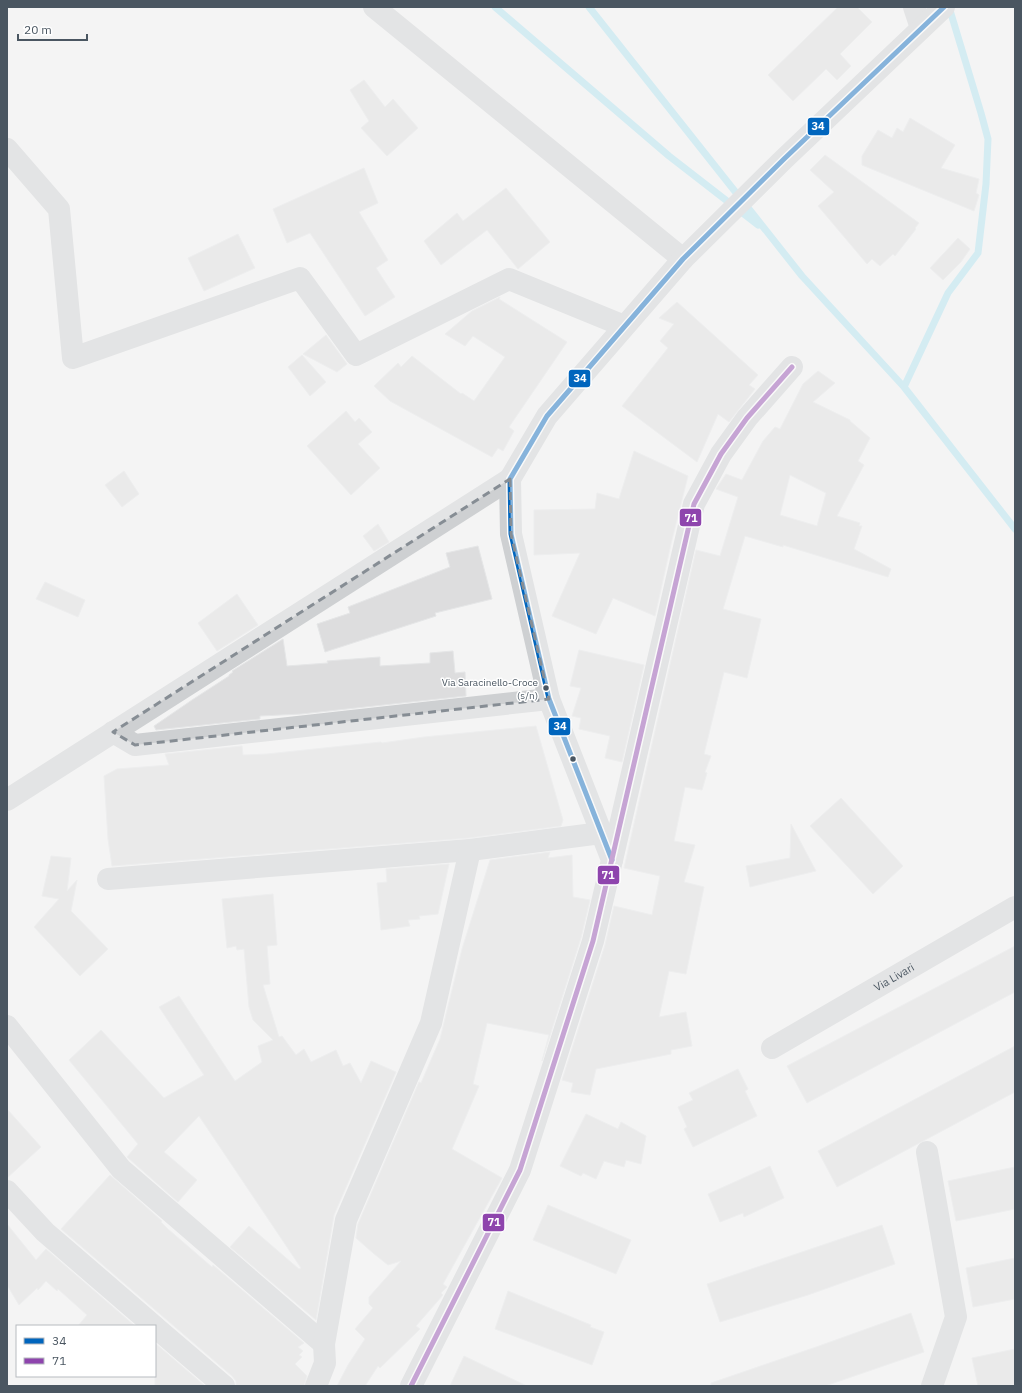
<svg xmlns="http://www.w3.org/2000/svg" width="1022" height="1393" font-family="'IBM Plex Sans',sans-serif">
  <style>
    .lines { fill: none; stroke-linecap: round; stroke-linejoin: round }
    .stream { stroke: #aee2f0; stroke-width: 7 }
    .building { fill: #ddddde; stroke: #e5e6e7; fill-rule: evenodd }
    .minor { stroke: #ced0d2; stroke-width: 22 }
    .tertiary { stroke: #ced0d2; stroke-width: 22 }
    .bus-1-casing { stroke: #fff; stroke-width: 8 }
    .bus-2-casing { stroke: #fff; stroke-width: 8 }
    .bus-1 { stroke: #0065bd; stroke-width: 5 }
    .bus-2 { stroke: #8e44ad; stroke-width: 5 }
    .marked { fill: none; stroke: #868d94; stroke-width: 3; stroke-dasharray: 8 5; stroke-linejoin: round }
    .bus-dot { fill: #4a5661; stroke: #fff; stroke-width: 1.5 }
    .labels { text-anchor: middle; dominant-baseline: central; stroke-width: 3; stroke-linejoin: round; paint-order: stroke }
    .bus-label { font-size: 10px; fill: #4a5661; stroke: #fff; text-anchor: end }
    .street-label { font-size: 11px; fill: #4a5661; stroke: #fff }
    .line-badge { stroke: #fff; stroke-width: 1.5 }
    .badge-label { font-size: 11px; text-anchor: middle; font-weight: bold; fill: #fff }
  </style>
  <rect width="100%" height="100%" fill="#f4f4f4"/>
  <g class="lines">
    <!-- stream -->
    <path class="stream" d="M 495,7 L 669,156 L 758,225
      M 589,7 L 802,276 L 904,387 L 1015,529
      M 904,387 L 948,293 L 978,253 L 986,184 L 988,139 L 981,113 L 949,7"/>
  </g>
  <!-- building -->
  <path class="building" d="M 838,7 L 857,7 L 872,22 L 840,54 L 851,66 L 837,80 L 826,69 L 793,101 L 768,75 Z
    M 364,80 L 385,107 L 393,99 L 418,128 L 387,156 L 361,128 L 369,121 L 350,90 Z
    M 910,118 L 955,145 L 941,168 L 979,179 L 976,193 L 979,195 L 974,211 L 862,165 L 862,156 L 878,130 L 892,138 L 897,128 L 903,132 Z
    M 825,155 L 919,223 L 915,228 L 916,229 L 895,256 L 893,254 L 880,266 L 872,259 L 867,264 L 818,206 L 834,192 L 810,170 Z
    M 364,168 L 378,203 L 359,212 L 388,260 L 376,268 L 395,297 L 365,316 L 310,233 L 287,243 L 273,209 Z
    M 506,188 L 550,242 L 518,269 L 487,230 L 441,265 L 424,241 L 457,213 L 463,221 Z
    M 238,234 L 255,268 L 204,291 L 188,258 Z
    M 958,238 L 970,249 L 961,262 L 943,280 L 930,268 Z
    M 500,297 L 499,299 L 567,342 L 509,427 L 514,431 L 503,451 L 498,448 L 492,457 L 390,401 L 374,386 L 398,363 L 401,367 L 412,356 L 461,394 L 462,393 L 474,401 L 505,357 L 473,336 L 465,346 L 445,334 L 472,311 Z
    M 677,302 L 758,375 L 749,385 L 755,389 L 729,422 L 718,414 L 697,462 L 622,406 L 668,348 L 660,341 L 674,324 L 659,318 Z
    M 326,335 L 347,364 L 337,372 L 303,354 Z
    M 302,355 L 326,382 L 310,396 L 288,367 Z
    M 818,371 L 835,383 L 813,402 L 850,420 L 850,421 L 870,438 L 858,461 L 864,465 L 837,516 L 860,523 L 859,526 L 862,526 L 854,549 L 891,569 L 888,577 L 783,545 L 783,547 L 745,536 L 723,609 L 761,619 L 747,678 L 724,672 L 704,754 L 711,756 L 705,772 L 707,773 L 702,790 L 685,787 L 674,841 L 695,845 L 684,882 L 704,887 L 686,974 L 669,971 L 659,1017 L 686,1012 L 692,1046 L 671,1050 L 671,1054 L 596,1069 L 590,1095 L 571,1092 L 573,1083 L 562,1080 L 605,945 L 614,906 L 652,915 L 660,876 L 624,868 L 696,550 L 720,556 L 738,497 L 716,489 L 726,474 L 742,480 L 763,441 L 775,427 L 780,429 L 803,384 ZM 790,475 L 826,493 L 817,526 L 780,515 Z
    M 346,411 L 355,422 L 359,418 L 372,432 L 358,444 L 380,468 L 351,495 L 307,446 Z
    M 634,451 L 688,476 L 671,544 L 655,616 L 613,598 L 596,634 L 552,616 L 580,553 L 534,555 L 534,510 L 595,509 L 597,493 L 619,499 Z
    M 124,471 L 139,494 L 122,507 L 105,485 Z
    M 378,524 L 389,542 L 374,551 L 363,536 Z
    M 478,546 L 492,599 L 435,613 L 436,616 L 325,652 L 317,624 L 350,613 L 348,607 L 450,567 L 446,553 Z
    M 45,582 L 85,600 L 78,617 L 36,599 Z
    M 237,594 L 258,625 L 217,651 L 198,623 Z
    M 283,639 L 287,666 L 328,663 L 327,661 L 380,657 L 380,666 L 430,663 L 430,653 L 453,651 L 455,673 L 465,672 L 466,696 L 301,714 L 260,716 L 260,719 L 156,730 L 154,726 L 192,700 L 229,676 L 229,675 L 233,672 L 232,671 Z
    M 579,650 L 644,665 L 622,762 L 605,758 L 610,736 L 579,729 L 581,718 L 572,716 L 581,688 L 570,686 Z
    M 536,726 L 563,820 L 561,826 L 469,838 L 112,866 L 108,839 L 104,776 L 117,769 L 169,765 L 165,754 L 242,746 L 243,755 L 267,754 L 381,742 L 382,743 L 424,737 Z
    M 841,798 L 903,866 L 873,894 L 810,826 Z
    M 791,824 L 816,871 L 750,887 L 746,866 L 790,858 Z
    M 550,852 L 548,858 L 572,855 L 573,897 L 590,900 L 581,938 L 542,1061 L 549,1035 L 487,1023 L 473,1084 L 479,1086 L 452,1149 L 502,1178 L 443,1284 L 447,1287 L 441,1293 L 443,1295 L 416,1326 L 420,1329 L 380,1368 L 378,1366 L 365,1386 L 337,1386 L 348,1365 L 365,1339 L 355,1329 L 373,1308 L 369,1304 L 369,1297 L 401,1261 L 388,1265 L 373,1253 L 356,1238 L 358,1224 L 419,1082 L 421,1083 L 440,1039 L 462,949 L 490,860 Z
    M 51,856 L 71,858 L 67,891 L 77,880 L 71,911 L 108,949 L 80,976 L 34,927 L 59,899 L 42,896 Z
    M 449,864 L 438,914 L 419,916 L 420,919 L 408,920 L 410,926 L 381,930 L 377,883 L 387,882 L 386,869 Z
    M 273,894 L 277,945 L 267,946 L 270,984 L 263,985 L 279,1037 L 282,1036 L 296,1055 L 304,1049 L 311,1062 L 336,1050 L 343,1066 L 350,1063 L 361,1083 L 371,1061 L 396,1072 L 334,1215 L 316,1320 L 230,1247 L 249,1226 L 299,1269 L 301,1268 L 199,1116 L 164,1152 L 197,1180 L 178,1202 L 127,1157 L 138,1144 L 69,1060 L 101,1030 L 164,1098 L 204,1075 L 159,1007 L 179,996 L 235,1081 L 262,1062 L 258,1046 L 273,1040 L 253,1020 L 249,1007 L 244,949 L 237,950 L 236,946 L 227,948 L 222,899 Z
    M 1015,946 L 1015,992 L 807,1103 L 787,1066 Z
    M 1015,1046 L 1015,1092 L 837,1187 L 818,1151 Z
    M 738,1069 L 748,1089 L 745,1091 L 757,1116 L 693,1147 L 684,1129 L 687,1127 L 678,1107 L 693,1100 L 689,1093 Z
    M 7,1109 L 41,1147 L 7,1178 Z
    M 586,1114 L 618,1129 L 621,1122 L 646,1136 L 641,1164 L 626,1160 L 624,1167 L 604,1161 L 596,1179 L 583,1173 L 581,1176 L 560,1166 Z
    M 770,1166 L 784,1198 L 744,1217 L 743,1213 L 720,1222 L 708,1194 Z
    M 1015,1167 L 1015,1209 L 956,1221 L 948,1181 Z
    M 110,1175 L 162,1221 L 161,1222 L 168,1229 L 212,1267 L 213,1265 L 304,1343 L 298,1347 L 303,1351 L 299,1355 L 302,1357 L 295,1364 L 307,1376 L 304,1386 L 236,1386 L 236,1381 L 232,1376 L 61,1229 Z
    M 548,1205 L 631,1240 L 616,1274 L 533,1240 Z
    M 7,1224 L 36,1260 L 46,1249 L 135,1326 L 78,1326 L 87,1315 L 58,1289 L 57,1291 L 46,1281 L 38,1290 L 37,1288 L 19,1305 L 7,1285 Z
    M 882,1225 L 895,1264 L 808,1295 L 720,1322 L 707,1284 Z
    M 1015,1258 L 1015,1299 L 973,1307 L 966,1268 Z
    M 508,1291 L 591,1325 L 590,1327 L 604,1332 L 592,1365 L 495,1329 Z
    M 911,1313 L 924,1352 L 825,1386 L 711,1386 L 711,1383 L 819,1346 Z
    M 155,1343 L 205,1386 L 155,1386 Z
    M 1015,1349 L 1015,1386 L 978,1386 L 972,1358 Z
    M 464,1356 L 527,1386 L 450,1386 Z"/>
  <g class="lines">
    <!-- minor -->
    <g class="minor">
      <path d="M 374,7 L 683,259"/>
      <path d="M 914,7 L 921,28"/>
      <path d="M 7,149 L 59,209 L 73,358 L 300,278 L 356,355 L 509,279 L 624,326"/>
      <path d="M 113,732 L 135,745 L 549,699"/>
      <path d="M 7,800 L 510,479"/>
      <path d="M 612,860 L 694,504 L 721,454 L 747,418 L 792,367"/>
      <path d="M 108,879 L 470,850 L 601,833"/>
      <path d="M 7,1026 L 121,1169 L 324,1344"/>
      <path id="s1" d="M 772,1048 L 1015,907"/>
      <path d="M 927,1152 L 956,1317 L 932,1386"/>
      <path d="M 7,1191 L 45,1232 L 154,1326"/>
      <path d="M 155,1327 L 224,1386"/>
      <path d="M 316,1386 L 325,1363 L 324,1344 L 346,1220 L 431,1023 L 470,850"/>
    </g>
    <!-- tertiary -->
    <path class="tertiary" d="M 411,1386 L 520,1170 L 593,941 L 612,860 L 549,699 L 511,534 L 510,479 L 547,416 L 683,259 L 784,159 L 944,7"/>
    <!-- bus-1 casing -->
    <g class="bus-1-casing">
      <path id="bus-1" d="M 612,860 L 549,699 L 511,534 L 510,479 L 547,416 L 683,259 L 784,159 L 944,7"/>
    </g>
    <!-- bus-2 casing -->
    <g class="bus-2-casing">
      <path id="bus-2" d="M 411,1386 L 520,1170 L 593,941 L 694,504 L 721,454 L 747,418 L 792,367"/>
    </g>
    <!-- bus-1 -->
    <use href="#bus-1" class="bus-1"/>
    <!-- bus-2 -->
    <use href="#bus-2" class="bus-2"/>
  </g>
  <!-- marked area -->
  <path d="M0 0H1022V1393H0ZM 510,479 L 511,534 L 549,699 L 135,745 L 113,732 Z" fill="#f4f4f4" fill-opacity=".55" fill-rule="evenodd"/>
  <path class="marked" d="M 510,479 L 511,534 L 549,699 L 135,745 L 113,732 Z"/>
  <!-- markers -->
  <g class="bus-dot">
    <circle cx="546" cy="688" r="3.5"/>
    <circle cx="573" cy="759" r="3.5"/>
  </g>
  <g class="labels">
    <!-- bus labels -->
    <g class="bus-label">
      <text x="538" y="682">Via Saracinello-Croce<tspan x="538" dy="13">(s/n)</tspan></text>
    </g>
    <!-- street labels -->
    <g class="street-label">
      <text stroke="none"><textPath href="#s1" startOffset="141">Via Livari</textPath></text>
    </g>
  </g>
  <g class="line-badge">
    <rect x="807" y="117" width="23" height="19" rx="4" fill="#0065bd"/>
    <rect x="568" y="369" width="23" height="19" rx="4" fill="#0065bd"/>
    <rect x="679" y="508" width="23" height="19" rx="4" fill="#8e44ad"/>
    <rect x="548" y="717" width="23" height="19" rx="4" fill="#0065bd"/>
    <rect x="597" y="865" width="23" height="20" rx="4" fill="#8e44ad"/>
    <rect x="482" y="1213" width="23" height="19" rx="4" fill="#8e44ad"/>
  </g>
  <g class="badge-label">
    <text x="818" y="130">34</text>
    <text x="580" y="382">34</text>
    <text x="691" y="522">71</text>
    <text x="560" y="730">34</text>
    <text x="608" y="879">71</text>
    <text x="494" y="1226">71</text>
  </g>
  <!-- border -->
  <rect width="1022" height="1393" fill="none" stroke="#4a5661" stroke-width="16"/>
  <!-- legend -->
  <rect x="16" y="1325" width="140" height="52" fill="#ffffff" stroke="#b7bbc0"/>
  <rect x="24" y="1338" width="20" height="6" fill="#0065bd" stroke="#b7bbc0"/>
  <text x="52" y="1345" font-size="12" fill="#4a5661">34</text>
  <rect x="24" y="1358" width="20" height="6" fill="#8e44ad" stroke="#b7bbc0"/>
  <text x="52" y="1365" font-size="12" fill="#4a5661">71</text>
  <!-- scale -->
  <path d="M18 34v6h69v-6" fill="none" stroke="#4a5661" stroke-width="2"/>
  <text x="24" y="34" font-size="12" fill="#4a5661" stroke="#ffffff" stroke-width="3" paint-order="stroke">20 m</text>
</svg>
